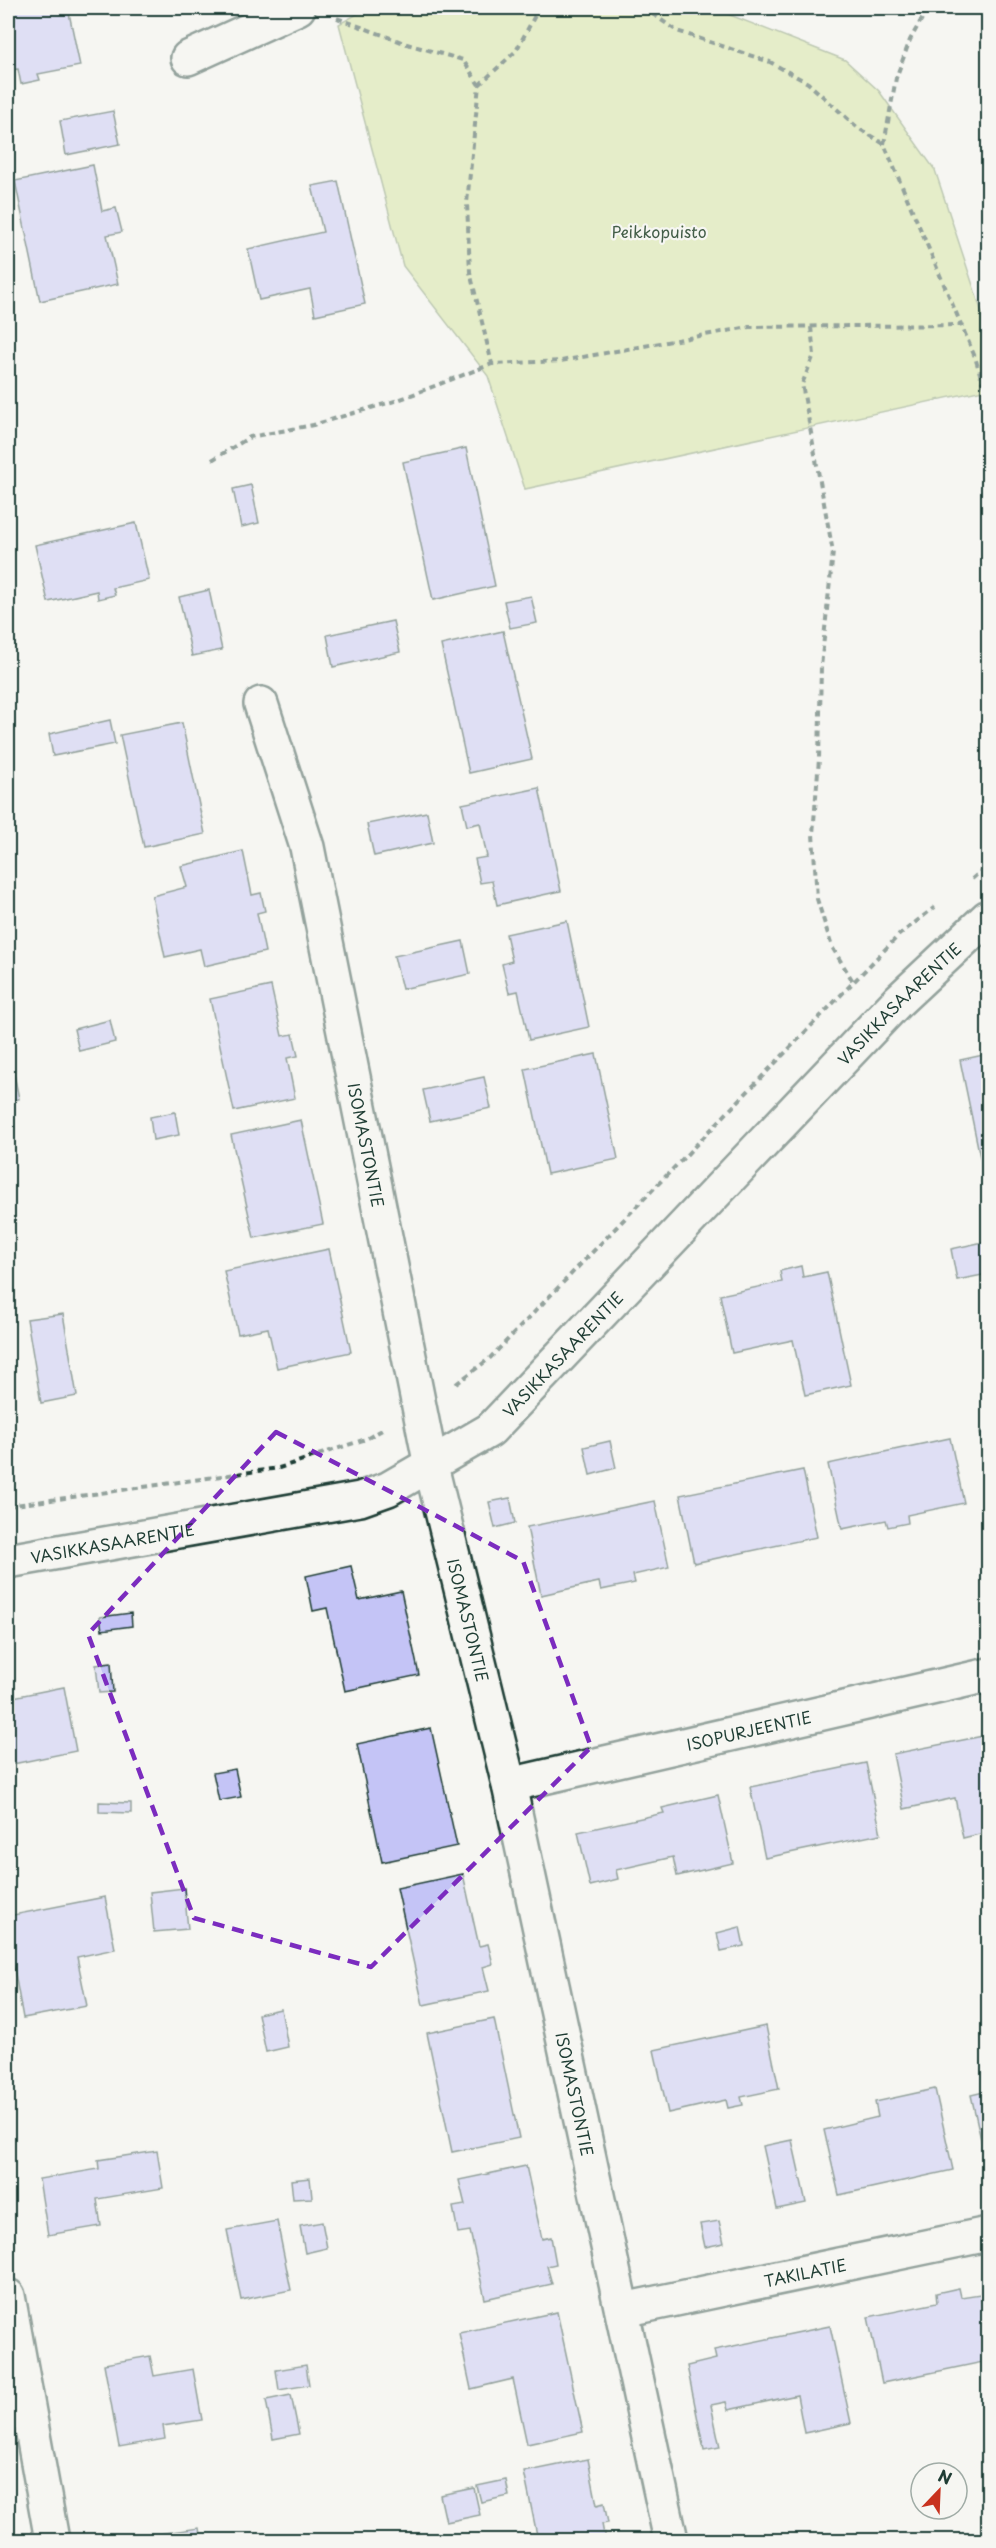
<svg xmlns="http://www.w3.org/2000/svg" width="996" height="2548" font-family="'Playpen Sans',sans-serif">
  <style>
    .green { fill: #d1e397; stroke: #789066; stroke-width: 1.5 }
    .building { fill: #c4c4f6; stroke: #1f3d34; stroke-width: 1.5 }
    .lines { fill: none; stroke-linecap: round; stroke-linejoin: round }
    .minor-casing { stroke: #1f3d34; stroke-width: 38 }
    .tertiary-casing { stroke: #1f3d34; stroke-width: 38 }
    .path { stroke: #1f3d34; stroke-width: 4; stroke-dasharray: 6 4.5; stroke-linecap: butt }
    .minor { stroke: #f6f6f2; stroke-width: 33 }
    .tertiary { stroke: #f6f6f2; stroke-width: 33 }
    .marked { fill: none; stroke: #7b2cbf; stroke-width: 4.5; stroke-dasharray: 12 8; stroke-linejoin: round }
    .labels { text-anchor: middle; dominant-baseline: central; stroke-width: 4.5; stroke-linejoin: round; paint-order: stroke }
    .park-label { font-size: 16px; fill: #435e48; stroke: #f6f6f2 }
    .street-label { font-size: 16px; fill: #1f3d34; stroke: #f6f6f2 }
  </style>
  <rect width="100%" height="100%" fill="#f6f6f2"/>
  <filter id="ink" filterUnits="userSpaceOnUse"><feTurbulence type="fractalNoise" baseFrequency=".0167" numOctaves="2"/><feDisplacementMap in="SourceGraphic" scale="12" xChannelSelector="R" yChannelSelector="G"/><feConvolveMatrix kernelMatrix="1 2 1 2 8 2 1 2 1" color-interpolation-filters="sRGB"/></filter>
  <g filter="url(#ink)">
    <!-- green -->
    <path class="green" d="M 368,8 L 712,8 L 845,60 L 879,91 L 935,170 L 988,331 L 988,389 L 525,489 L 488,376 L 403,266 L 339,24 Z"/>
    <!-- building -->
    <path class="building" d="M 8,8 L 68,8 L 80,66 L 38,74 L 40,80 L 21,84 L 18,69 L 8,70 Z
      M 113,111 L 120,144 L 66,155 L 60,121 Z
      M 93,165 L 102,211 L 116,208 L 122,232 L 107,235 L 118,284 L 40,301 L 15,181 Z
      M 338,181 L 365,304 L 315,315 L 310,289 L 259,300 L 248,249 L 323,232 L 312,186 Z
      M 466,448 L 495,586 L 433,600 L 403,462 Z
      M 251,485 L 259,523 L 241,527 L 233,489 Z
      M 136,523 L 149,580 L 113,588 L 115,595 L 98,599 L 97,591 L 48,602 L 35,545 Z
      M 209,590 L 222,650 L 192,656 L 179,597 Z
      M 531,596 L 537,623 L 510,628 L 504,601 Z
      M 393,621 L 400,652 L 333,667 L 327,635 Z
      M 503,631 L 532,759 L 469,773 L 441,645 Z
      M 110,720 L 115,744 L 53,756 L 49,734 Z
      M 182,723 L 205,834 L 144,847 L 120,735 Z
      M 539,788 L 561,891 L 497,905 L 492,881 L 480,883 L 475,859 L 487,857 L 480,823 L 467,826 L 462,804 Z
      M 427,812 L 433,843 L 374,856 L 367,824 Z
      M 243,851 L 252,895 L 261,893 L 265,911 L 257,913 L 265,952 L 204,966 L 200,949 L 165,957 L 152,896 L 187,887 L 181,866 Z
      M 567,921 L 589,1027 L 529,1040 L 518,991 L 509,993 L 502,964 L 512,961 L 506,934 Z
      M 463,941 L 470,974 L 402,989 L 394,956 Z
      M 271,986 L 282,1036 L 293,1034 L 298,1056 L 287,1058 L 295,1098 L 234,1111 L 210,999 Z
      M 110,1020 L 115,1042 L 79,1051 L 74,1029 Z
      M 8,1044 L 19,1099 L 8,1101 Z
      M 596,1054 L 618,1159 L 547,1174 L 525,1069 Z
      M 988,1054 L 988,1196 L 960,1060 Z
      M 484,1077 L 491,1108 L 430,1121 L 423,1090 Z
      M 175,1112 L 179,1135 L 153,1140 L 150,1117 Z
      M 301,1120 L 323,1224 L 254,1238 L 231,1135 Z
      M 988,1241 L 988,1274 L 957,1280 L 951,1249 Z
      M 329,1249 L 351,1352 L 277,1368 L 268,1328 L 238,1334 L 224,1271 Z
      M 801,1266 L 803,1277 L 827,1272 L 851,1385 L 805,1395 L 793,1340 L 732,1353 L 720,1295 L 782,1282 L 780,1271 Z
      M 63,1314 L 77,1396 L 41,1403 L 27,1319 Z
      M 988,1430 L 988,1472 L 980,1432 Z
      M 950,1438 L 964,1503 L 907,1515 L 908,1523 L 888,1527 L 886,1520 L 842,1529 L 828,1464 Z
      M 610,1441 L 616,1468 L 590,1475 L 584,1447 Z
      M 803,1470 L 817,1537 L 694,1563 L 680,1495 Z
      M 510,1498 L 515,1523 L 495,1528 L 489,1502 Z
      M 655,1501 L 669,1567 L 633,1575 L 635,1583 L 601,1590 L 599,1582 L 541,1595 L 527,1527 Z
      M 351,1566 L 359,1600 L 401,1591 L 419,1675 L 345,1691 L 327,1608 L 313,1611 L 306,1576 Z
      M 131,1613 L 132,1626 L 102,1630 L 100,1617 Z
      M 111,1663 L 113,1692 L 99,1693 L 96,1665 Z
      M 64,1687 L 76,1751 L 8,1765 L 8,1698 Z
      M 431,1728 L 457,1846 L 382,1862 L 357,1744 Z
      M 988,1735 L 988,1832 L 963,1838 L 955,1798 L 904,1809 L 893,1754 Z
      M 866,1763 L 881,1834 L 765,1858 L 750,1787 Z
      M 235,1769 L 241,1797 L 219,1801 L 213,1773 Z
      M 718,1795 L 733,1863 L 677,1876 L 673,1857 L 616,1870 L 618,1879 L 590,1886 L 578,1832 L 664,1813 L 662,1808 Z
      M 99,1802 L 131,1803 L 131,1813 L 99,1812 Z
      M 463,1874 L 479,1946 L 488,1944 L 493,1964 L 483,1967 L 489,1991 L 423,2005 L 397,1888 Z
      M 184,1888 L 188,1929 L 154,1932 L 150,1892 Z
      M 105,1897 L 115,1949 L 77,1957 L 87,2006 L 23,2018 L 8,1935 L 8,1916 Z
      M 740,1927 L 744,1946 L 721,1951 L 717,1933 Z
      M 281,2009 L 288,2047 L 266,2052 L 258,2014 Z
      M 494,2019 L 519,2138 L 452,2152 L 427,2033 Z
      M 766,2026 L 779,2089 L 741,2097 L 743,2105 L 728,2108 L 726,2100 L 668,2113 L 654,2050 Z
      M 935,2089 L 953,2170 L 839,2195 L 824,2130 L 878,2117 L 875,2102 Z
      M 988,2091 L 988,2162 L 986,2162 L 971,2095 Z
      M 792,2140 L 806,2203 L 777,2209 L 763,2146 Z
      M 157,2151 L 163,2188 L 97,2199 L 101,2226 L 48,2235 L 39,2179 L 99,2169 L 98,2160 Z
      M 526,2166 L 542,2239 L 551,2237 L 556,2264 L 547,2266 L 552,2284 L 485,2299 L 470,2231 L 458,2233 L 453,2207 L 465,2205 L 459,2180 Z
      M 310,2178 L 312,2198 L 293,2199 L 291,2180 Z
      M 277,2221 L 291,2290 L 241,2300 L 227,2230 Z
      M 719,2221 L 724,2243 L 705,2247 L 700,2224 Z
      M 322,2222 L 327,2248 L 305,2253 L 300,2226 Z
      M 959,2288 L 961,2297 L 980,2294 L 988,2335 L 988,2361 L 882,2383 L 868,2317 L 937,2303 L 936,2293 Z
      M 557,2312 L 583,2432 L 527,2444 L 513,2379 L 471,2389 L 459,2333 Z
      M 830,2326 L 851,2423 L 804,2433 L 797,2395 L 728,2410 L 726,2402 L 711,2405 L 720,2447 L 704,2450 L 687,2366 L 716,2359 L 714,2350 Z
      M 150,2356 L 154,2376 L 193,2369 L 202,2420 L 163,2426 L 165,2439 L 119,2447 L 104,2364 Z
      M 306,2365 L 309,2385 L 279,2390 L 276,2370 Z
      M 291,2395 L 299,2434 L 273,2439 L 266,2400 Z
      M 588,2459 L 597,2505 L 604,2503 L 608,2523 L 602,2524 L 605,2540 L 538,2540 L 524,2472 Z
      M 506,2480 L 509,2496 L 481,2502 L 477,2486 Z
      M 474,2488 L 480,2515 L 446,2522 L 440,2495 Z
      M 199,2528 L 201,2540 L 116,2540 Z
      M 988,2535 L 988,2540 L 963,2540 Z
      M 318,2536 L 319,2540 L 293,2540 Z"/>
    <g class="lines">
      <!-- minor casing -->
      <g class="minor-casing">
        <g id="minor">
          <path d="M 188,58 L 298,8"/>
          <path id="s1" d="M 261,704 L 307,847 L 431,1466 L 509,1785 L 671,2540"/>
          <path id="s2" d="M 509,1785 L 988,1675"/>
          <path d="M 8,2296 L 52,2540"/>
          <path id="s3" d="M 623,2310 L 988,2234"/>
        </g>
      </g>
      <!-- tertiary casing -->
      <g class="tertiary-casing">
        <g id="tertiary">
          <path id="s4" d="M 8,1561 L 360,1499 L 388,1489 L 490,1430 L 898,1001 L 988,917"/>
        </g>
      </g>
      <!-- path -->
      <path class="path" d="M 644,8 L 677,31 L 770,62 L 808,83 L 858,128 L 884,144 L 975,357 L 988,400
        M 337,18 L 407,44 L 463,60 L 479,85 L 467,203 L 470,272 L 492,364
        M 479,85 L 516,51 L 539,8
        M 884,144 L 896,78 L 910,40 L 928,8
        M 811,327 L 814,355 L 802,384 L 833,552 L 821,667 L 819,759 L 813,834 L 817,899 L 832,947 L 854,983
        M 212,460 L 250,437 L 313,425 L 398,400 L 492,364 L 561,361 L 749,327 L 962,325
        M 972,879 L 988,865
        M 456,1384 L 490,1358 L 899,935 L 935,907
        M 8,1506 L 279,1468 L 366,1439 L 384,1429"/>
      <!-- minor -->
      <use href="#minor" class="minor"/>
      <!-- tertiary -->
      <use href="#tertiary" class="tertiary"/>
    </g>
  </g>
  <!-- marked area -->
  <path d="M0 0H996V2548H0ZM 276,1432 L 523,1561 L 591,1747 L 371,1967 L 194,1918 L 88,1634 Z" fill="#f6f6f2" fill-opacity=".55" fill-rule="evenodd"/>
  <path class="marked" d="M 276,1432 L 523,1561 L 591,1747 L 371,1967 L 194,1918 L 88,1634 Z"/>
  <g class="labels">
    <!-- park labels -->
    <g class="park-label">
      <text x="659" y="231">Peikkopuisto</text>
    </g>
    <!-- street labels -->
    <g class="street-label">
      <text stroke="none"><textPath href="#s4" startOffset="1096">VASIKKASAARENTIE</textPath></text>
      <text stroke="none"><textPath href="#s1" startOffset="454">ISOMASTONTIE</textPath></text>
      <text stroke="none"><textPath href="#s4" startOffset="610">VASIKKASAARENTIE</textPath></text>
      <text stroke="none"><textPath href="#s4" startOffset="106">VASIKKASAARENTIE</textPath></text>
      <text stroke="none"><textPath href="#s1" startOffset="940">ISOMASTONTIE</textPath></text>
      <text stroke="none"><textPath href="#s2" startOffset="246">ISOPURJEENTIE</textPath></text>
      <text stroke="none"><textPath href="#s1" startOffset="1426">ISOMASTONTIE</textPath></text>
      <text stroke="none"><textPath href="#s3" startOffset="186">TAKILATIE</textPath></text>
    </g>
  </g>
  <!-- margin -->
  <rect width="996" height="2548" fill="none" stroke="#f6f6f2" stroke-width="30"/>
  <rect x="15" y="15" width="966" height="2518" fill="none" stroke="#1f3d34" stroke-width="2" filter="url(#ink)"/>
  <!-- north arrow -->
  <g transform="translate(939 2491) rotate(23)"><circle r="28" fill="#f6f6f2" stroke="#a0aca6" stroke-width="1.5"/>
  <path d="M0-4.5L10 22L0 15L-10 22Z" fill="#c8321e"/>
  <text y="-9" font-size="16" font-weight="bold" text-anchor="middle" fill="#1f3d34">N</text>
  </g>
</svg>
